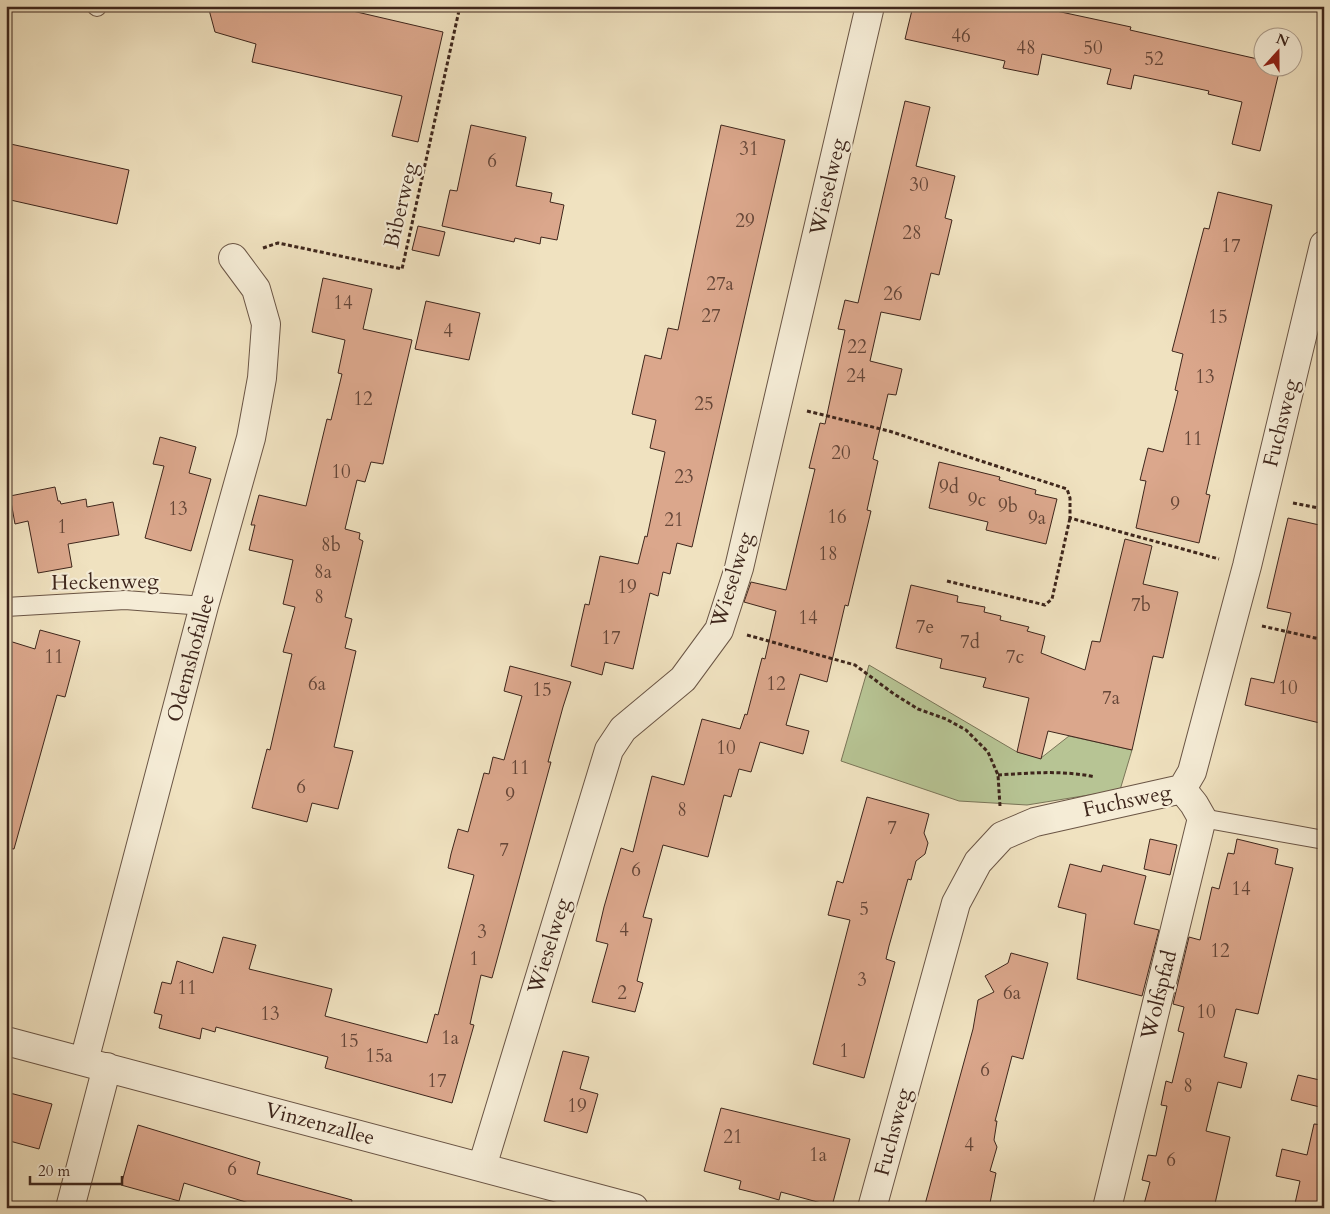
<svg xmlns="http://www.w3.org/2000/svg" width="1330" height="1214" font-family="Cardo,serif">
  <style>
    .green { fill: #b7c494; stroke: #7a7558 }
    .building { fill: #dba78c; stroke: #3e261c }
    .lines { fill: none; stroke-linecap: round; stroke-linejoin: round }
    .lane-casing { stroke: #6a5545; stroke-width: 20 }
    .street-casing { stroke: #6a5545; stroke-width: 30 }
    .path { stroke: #3e261c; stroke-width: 3; stroke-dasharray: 4 2.5; stroke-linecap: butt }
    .lane { stroke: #f5ecd6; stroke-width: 18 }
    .street { stroke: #f5ecd6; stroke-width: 28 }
    .labels { text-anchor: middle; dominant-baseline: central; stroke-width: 4.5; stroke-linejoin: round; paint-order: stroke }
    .number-label { font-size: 19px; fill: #654638 }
    .street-label { font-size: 21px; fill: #3e261c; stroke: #f5ecd6 }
  </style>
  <rect width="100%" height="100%" fill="#f0e2c0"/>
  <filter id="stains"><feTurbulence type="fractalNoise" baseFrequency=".004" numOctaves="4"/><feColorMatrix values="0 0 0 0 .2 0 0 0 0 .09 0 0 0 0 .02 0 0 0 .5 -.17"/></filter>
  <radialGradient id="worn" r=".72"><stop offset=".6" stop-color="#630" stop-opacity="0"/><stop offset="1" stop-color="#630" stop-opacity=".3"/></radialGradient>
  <!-- green -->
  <path class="green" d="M 869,665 L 1017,752 L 1041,758 L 1069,736 L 1132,750 L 1120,790 L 1027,805 L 959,801 L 841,761 Z"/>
  <!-- building -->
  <path class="building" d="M 208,6 L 331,6 L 443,32 L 418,142 L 392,136 L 402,96 L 252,62 L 256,44 L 215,32 Z
    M 913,6 L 1033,6 L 1131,27 L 1130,30 L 1262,60 L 1262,68 L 1280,68 L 1260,151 L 1232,144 L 1242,102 L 1208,94 L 1209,91 L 1134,75 L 1131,89 L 1107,84 L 1111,69 L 1042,54 L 1038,75 L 1003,68 L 1005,61 L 905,39 Z
    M 905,101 L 930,107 L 916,166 L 955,176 L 945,218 L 952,220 L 939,275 L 931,273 L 920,320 L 881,312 L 870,361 L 902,369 L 896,395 L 888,394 L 873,459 L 878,461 L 867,510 L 871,511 L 848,606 L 845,605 L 827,682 L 800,674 L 786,725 L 809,731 L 803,754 L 760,742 L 751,772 L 739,769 L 731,797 L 724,795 L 708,857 L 663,845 L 643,917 L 652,919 L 637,981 L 643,983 L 635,1012 L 592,1002 L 608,944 L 596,941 L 604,907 L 621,848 L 633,852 L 652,776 L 684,785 L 702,719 L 740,729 L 745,714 L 747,715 L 762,658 L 765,659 L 776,611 L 744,602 L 751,582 L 786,590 L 815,469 L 809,468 L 820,423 L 825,424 L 845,330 L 838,329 L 845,300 L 858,303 Z
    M 471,125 L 526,137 L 516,186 L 552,193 L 550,202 L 564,205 L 557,240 L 541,237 L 540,244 L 515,238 L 514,242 L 442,226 L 450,190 L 457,191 Z
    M 721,125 L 785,140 L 692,547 L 677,543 L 670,574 L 663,572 L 658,596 L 650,593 L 633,669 L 605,662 L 602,675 L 571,666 L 585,604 L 589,605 L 600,556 L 638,564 L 645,536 L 647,537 L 665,452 L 650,448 L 656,420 L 632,414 L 645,355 L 661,359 L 668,328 L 678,330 Z
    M 6,143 L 129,170 L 117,224 L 6,199 Z
    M 1218,192 L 1272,205 L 1206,494 L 1210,495 L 1199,543 L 1136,528 L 1146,481 L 1140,480 L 1148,448 L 1163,452 L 1178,391 L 1175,390 L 1183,354 L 1172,351 L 1204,228 L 1209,229 Z
    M 418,226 L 445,232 L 439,256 L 412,250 Z
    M 323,278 L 372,289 L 363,329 L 412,340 L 383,464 L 371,462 L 365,482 L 357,480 L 345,529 L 360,533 L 359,539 L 363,541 L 345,617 L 352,619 L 345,648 L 356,651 L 334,747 L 353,751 L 338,809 L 312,803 L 307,822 L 252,808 L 267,749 L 270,750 L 292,654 L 283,652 L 295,607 L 283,604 L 293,560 L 249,550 L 255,525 L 251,525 L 259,495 L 306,506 L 327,419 L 331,420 L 342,374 L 338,373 L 345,340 L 312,332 Z
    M 426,301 L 480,313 L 469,360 L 415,349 Z
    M 160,437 L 196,447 L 189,473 L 211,479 L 191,551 L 145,538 L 164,466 L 153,464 Z
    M 939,462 L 1000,477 L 999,480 L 1036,490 L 1035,494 L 1057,499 L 1046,544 L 986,530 L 988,522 L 929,508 Z
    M 55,487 L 58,501 L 60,501 L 61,504 L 86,499 L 87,507 L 113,502 L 119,535 L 68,544 L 72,567 L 38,573 L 28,521 L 15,524 L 10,496 Z
    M 1288,518 L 1324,526 L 1324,724 L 1245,705 L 1251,678 L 1274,683 L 1291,613 L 1267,608 Z
    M 1125,539 L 1152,546 L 1143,584 L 1178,592 L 1163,658 L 1153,656 L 1132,750 L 1048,731 L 1041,759 L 1017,752 L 1029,698 L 983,687 L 986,678 L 940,668 L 942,659 L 896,648 L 911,585 L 958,596 L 957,602 L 985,607 L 984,612 L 1001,616 L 1000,620 L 1029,627 L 1027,631 L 1045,636 L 1041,653 L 1085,670 L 1092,641 L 1100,642 Z
    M 40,630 L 80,641 L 65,697 L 57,695 L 14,849 L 6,848 L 6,640 L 35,649 Z
    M 510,666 L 571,682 L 563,707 L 548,762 L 551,762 L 492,978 L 481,975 L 470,1024 L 474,1025 L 452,1103 L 325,1068 L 328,1057 L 216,1027 L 215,1032 L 202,1028 L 200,1039 L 159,1028 L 162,1015 L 154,1013 L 162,982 L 171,984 L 177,961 L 213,973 L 223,937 L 256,945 L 249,969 L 332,989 L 325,1016 L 427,1043 L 435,1014 L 438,1015 L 474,875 L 448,868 L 451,854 L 458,829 L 468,832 L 484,773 L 489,774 L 493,757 L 504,760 L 522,696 L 504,691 Z
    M 867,797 L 929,814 L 924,833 L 928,843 L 925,854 L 916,861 L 911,880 L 908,879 L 889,946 L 886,959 L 895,962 L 864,1078 L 813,1064 L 850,920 L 828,915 L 837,881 L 843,883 Z
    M 1150,839 L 1177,845 L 1170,875 L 1144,869 Z
    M 1237,839 L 1278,849 L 1275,864 L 1293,868 L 1258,1014 L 1236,1009 L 1224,1057 L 1247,1063 L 1241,1088 L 1218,1082 L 1206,1131 L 1230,1137 L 1214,1208 L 1143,1208 L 1150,1182 L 1142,1180 L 1148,1155 L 1156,1156 L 1167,1106 L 1161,1105 L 1166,1081 L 1172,1083 L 1184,1033 L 1178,1031 L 1184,1007 L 1173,1004 L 1189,937 L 1200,940 L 1212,887 L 1219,889 L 1228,853 L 1234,854 Z
    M 1070,864 L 1101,872 L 1103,865 L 1146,876 L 1134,924 L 1159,930 L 1142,996 L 1077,979 L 1086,914 L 1058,907 Z
    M 1011,953 L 1048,963 L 1023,1059 L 1012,1056 L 995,1121 L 997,1121 L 994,1140 L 997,1147 L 990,1171 L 996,1173 L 989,1208 L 924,1208 L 973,1029 L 978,1000 L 994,992 L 985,976 L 1008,963 Z
    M 563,1051 L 589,1057 L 580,1089 L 598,1094 L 587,1133 L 544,1121 Z
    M 1298,1075 L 1324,1081 L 1324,1108 L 1291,1100 Z
    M 6,1092 L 52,1104 L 39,1149 L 6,1140 Z
    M 721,1108 L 850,1139 L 832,1206 L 781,1192 L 779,1200 L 755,1193 L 739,1189 L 741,1181 L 704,1171 Z
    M 1314,1124 L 1324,1125 L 1324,1208 L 1294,1208 L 1300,1181 L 1276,1176 L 1282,1149 L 1307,1155 Z
    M 138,1125 L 260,1162 L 257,1174 L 352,1200 L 351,1208 L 265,1208 L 184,1183 L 179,1201 L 121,1185 Z"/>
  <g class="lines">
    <!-- lane casing -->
    <g class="lane-casing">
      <path id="lane" d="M 96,6 L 97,7
        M 6,607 L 125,600 L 204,606
        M 1202,818 L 1324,840"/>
    </g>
    <!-- street casing -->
    <g class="street-casing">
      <path id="street" d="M 6,1041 L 634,1208
        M 84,1061 L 204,606 L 251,438 L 262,378 L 266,324 L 256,289 L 233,258
        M 482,1167 L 609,750 L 623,729 L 683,679 L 719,630 L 739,568 L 870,6
        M 70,1208 L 107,1067
        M 872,1208 L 956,903 L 978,862 L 1002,836 L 1035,822 L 1182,789 L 1192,772 L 1247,566 L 1324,245
        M 1107,1208 L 1202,818 L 1194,804 L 1182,789"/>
    </g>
    <!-- path -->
    <path class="path" d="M 263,248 L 278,243 L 402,269 L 460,6
      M 807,411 L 889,431 L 1067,489 L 1070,498 L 1070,518 L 1219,559
      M 1293,503 L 1324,509
      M 947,581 L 1045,605 L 1052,599 L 1070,518
      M 1262,626 L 1324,640
      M 747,635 L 855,665 L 894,694 L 918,709 L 946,719 L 966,730 L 988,752 L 998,775 L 1000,806
      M 998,775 C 1030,773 1063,770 1095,777"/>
    <!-- lane -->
    <use href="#lane" class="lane"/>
    <!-- street -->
    <use href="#street" class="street"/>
  </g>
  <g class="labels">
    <!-- number labels -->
    <g class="number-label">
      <text x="961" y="36">46</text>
      <text x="1026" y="48">48</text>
      <text x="1093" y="48">50</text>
      <text x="1154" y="59">52</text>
      <text x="749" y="149">31</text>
      <text x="492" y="161">6</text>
      <text x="919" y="185">30</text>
      <text x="745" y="221">29</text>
      <text x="912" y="233">28</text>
      <text x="1231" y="246">17</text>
      <text x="720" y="284">27a</text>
      <text x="893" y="294">26</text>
      <text x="343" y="303">14</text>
      <text x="711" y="316">27</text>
      <text x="1218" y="317">15</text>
      <text x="448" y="331">4</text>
      <text x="857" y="347">22</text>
      <text x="856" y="376">24</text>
      <text x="1205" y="377">13</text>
      <text x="363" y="399">12</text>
      <text x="704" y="404">25</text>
      <text x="1193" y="439">11</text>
      <text x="841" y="453">20</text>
      <text x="341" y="472">10</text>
      <text x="684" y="477">23</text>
      <text x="949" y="487">9d</text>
      <text x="977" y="500">9c</text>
      <text x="1175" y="504">9</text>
      <text x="1008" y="506">9b</text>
      <text x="178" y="509">13</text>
      <text x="837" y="517">16</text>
      <text x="1037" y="518">9a</text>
      <text x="674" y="520">21</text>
      <text x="62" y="527">1</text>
      <text x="331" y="545">8b</text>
      <text x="828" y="554">18</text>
      <text x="323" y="572">8a</text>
      <text x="627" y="587">19</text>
      <text x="319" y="597">8</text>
      <text x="1141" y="605">7b</text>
      <text x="808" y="618">14</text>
      <text x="925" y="627">7e</text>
      <text x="611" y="638">17</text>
      <text x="970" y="642">7d</text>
      <text x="54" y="657">11</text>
      <text x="1015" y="657">7c</text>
      <text x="317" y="684">6a</text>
      <text x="776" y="684">12</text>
      <text x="1288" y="688">10</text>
      <text x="542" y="690">15</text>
      <text x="1111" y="698">7a</text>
      <text x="726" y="748">10</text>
      <text x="520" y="768">11</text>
      <text x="301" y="787">6</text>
      <text x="510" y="795">9</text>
      <text x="682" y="810">8</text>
      <text x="892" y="828">7</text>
      <text x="504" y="850">7</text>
      <text x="636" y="870">6</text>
      <text x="1241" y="889">14</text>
      <text x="864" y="909">5</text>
      <text x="624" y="930">4</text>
      <text x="482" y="932">3</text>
      <text x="1220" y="951">12</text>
      <text x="474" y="959">1</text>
      <text x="862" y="980">3</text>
      <text x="187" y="988">11</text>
      <text x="622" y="993">2</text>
      <text x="1012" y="993">6a</text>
      <text x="1206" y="1012">10</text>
      <text x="270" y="1014">13</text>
      <text x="450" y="1038">1a</text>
      <text x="349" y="1041">15</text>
      <text x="844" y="1051">1</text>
      <text x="379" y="1056">15a</text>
      <text x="985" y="1070">6</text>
      <text x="437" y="1081">17</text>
      <text x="1188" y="1086">8</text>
      <text x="577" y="1106">19</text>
      <text x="733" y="1137">21</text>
      <text x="969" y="1145">4</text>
      <text x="818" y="1155">1a</text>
      <text x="1171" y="1160">6</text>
      <text x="232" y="1169">6</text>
    </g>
    <!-- street labels -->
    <g class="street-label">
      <text transform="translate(828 187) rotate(-77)">Wieselweg</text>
      <text transform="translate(401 205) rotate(-77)">Biberweg</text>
      <text transform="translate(1281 423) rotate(-76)">Fuchsweg</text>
      <text transform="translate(732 580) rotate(-73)">Wieselweg</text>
      <text transform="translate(105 582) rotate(-1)">Heckenweg</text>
      <text transform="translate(191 658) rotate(-75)">Odemshofallee</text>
      <text transform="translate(1127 801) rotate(-12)">Fuchsweg</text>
      <text transform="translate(549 946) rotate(-73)">Wieselweg</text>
      <text transform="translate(1159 995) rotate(-76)">Wolfspfad</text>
      <text transform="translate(320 1124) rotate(15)">Vinzenzallee</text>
      <text transform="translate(893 1132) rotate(-75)">Fuchsweg</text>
    </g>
  </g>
  <!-- margin -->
  <rect width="1330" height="1214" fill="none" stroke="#f0e2c0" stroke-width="25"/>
  <rect x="8" y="8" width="1315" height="1199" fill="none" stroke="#3e261c" stroke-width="2.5"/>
  <rect x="12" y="12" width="1305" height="1189" fill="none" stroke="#3e261c"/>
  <!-- north arrow -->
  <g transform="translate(1278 52) rotate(21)"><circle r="24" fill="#f5ecd6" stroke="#ac9d8c"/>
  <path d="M0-4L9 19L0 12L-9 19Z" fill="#8f2418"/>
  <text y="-8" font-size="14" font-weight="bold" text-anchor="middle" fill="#3e261c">N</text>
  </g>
  <!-- scale -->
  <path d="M30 1176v8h92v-8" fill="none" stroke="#3e261c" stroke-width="2.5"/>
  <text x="38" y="1176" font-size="15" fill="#3e261c" stroke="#f5ecd6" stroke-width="4" paint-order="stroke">20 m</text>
  <rect width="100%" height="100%" filter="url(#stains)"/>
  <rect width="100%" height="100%" fill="url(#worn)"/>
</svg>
